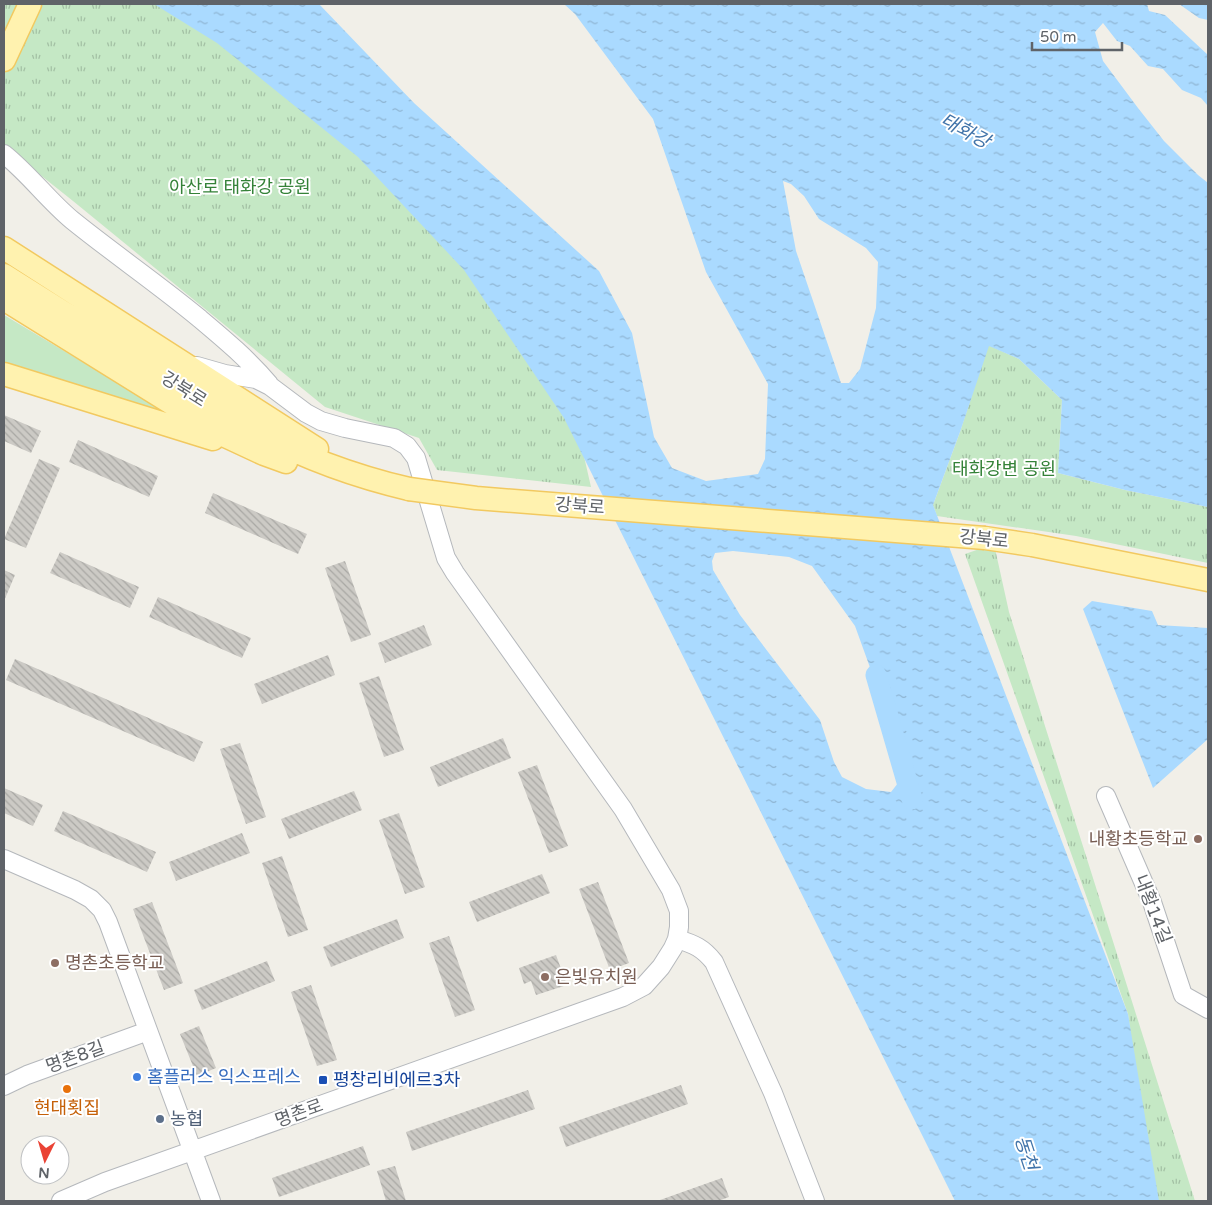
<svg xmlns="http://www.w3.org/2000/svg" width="1212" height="1205" font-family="'Varela Round','Noto Sans KR',sans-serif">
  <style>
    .green { fill: #c5e8c5 }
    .park { fill: url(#park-tufts) }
    .water { fill: url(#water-ripples); fill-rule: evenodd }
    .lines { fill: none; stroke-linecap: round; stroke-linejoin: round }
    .river { stroke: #aadaff; stroke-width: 21 }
    .building { fill: url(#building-back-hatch) }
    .minor-casing { stroke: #b5b8bc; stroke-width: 20 }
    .major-casing { stroke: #f2c960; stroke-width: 25 }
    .minor { stroke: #fff; stroke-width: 18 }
    .major { stroke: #fff2af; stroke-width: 22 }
    .major-bridge-casing { stroke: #f2c960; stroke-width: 25; stroke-linecap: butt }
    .major-bridge { stroke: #fff2af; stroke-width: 22 }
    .education-dot { fill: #8d6e63; stroke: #fff; stroke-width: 2 }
    .shop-dot { fill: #3f7fe0; stroke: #fff; stroke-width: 2 }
    .transit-dot { fill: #1a4fb4; stroke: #fff; stroke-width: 2 }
    .food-dot { fill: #e8710a; stroke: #fff; stroke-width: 2 }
    .service-dot { fill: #5c6f8a; stroke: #fff; stroke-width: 2 }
    .labels { text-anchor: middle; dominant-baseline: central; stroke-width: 4; stroke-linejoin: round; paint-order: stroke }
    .park-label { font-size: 18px; fill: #348238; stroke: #fff }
    .street-label { font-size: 18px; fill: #5f6368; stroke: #fff }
    .education-label { font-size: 18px; fill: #785e54; stroke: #fff; text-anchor: start }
    .shop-label { font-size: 18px; fill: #366cbe; stroke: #fff; text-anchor: start }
    .transit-label { font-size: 18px; fill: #164399; stroke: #fff; text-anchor: start }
    .food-label { font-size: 18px; fill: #c56008; stroke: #fff }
    .service-label { font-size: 18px; fill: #4e5e75; stroke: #fff; text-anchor: start }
    .water-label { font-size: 19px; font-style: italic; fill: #4174aa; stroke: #fff }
  </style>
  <defs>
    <pattern id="park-tufts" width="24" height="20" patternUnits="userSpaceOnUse" patternTransform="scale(1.25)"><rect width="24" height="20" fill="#c5e8c5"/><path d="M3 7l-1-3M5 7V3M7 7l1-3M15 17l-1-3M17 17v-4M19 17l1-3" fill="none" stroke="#a3c0a4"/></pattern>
    <pattern id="water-ripples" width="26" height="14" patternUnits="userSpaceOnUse" patternTransform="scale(1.25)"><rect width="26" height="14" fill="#aadaff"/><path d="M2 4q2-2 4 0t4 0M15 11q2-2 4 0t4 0" fill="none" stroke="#8eb4d2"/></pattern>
    <pattern id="building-back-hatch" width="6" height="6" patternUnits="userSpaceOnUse" patternTransform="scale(1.25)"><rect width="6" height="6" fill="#cccac5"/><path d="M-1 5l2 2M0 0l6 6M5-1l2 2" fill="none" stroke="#a9a8a4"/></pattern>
  </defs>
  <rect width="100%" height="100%" fill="#f1efe8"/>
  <!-- green -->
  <path class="green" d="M 4,315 L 161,409 L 160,417 L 4,366 Z"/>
  <!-- park -->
  <path class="park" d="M 4,4 L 173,4 L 314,98 L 459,249 L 575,417 L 591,487 L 437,470 L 419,438 L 325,407 L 73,201 L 4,146 Z
    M 988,345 L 1019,359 L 1062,400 L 1058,473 L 1125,490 L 1208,507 L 1208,563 L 1076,536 L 937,516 L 933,505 L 960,432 Z
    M 994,544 L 1009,612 L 1195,1201 L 1153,1201 L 1128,1014 L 965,554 Z"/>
  <!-- water -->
  <path class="water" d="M 154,4 L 319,4 L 414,103 L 599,271 L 632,333 L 654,437 L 672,468 L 706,481 L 758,474 L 765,459 L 768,384 L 706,272 L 653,119 L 575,14 L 564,4 L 1147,4 L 1149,11 L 1165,15 L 1208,55 L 1208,106 L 1201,98 L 1182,90 L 1163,69 L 1148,66 L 1130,46 L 1117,41 L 1103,23 L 1095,32 L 1103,61 L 1138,108 L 1164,141 L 1198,175 L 1208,183 L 1208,507 L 1125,490 L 1058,473 L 1062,400 L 1019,359 L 989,346 L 960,432 L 933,505 L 1128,1014 L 1159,1201 L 955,1201 L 564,418 L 464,270 L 358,157 L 217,43 ZM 783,181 L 791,184 L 804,196 L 819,219 L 866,248 L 878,262 L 876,308 L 860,369 L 849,383 L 841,383 L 796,251 ZM 733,551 L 789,557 L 812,566 L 855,626 L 872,673 L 879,698 L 896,715 L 908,752 L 902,778 L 891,792 L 866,789 L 842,777 L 834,762 L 820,720 L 740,615 L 713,570 L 712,561 L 715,553 Z
    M 1179,4 L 1208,4 L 1208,20 L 1199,18 Z
    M 1092,601 L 1152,611 L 1158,625 L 1208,628 L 1208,739 L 1153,788 L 1083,609 Z"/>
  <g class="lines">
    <!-- river -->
    <path class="river" d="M 876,675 L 912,799"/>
  </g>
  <!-- building -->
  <path class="building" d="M 4,415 L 41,431 L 31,453 L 4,441 Z
    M 78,440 L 158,476 L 149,497 L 69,462 Z
    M 39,459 L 60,468 L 26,548 L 4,539 Z
    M 213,493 L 307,534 L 298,554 L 205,513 Z
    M 60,552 L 139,587 L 130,608 L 50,573 Z
    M 345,561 L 371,635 L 351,642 L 325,568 Z
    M 4,570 L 15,575 L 4,601 Z
    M 158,597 L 251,638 L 242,658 L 149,617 Z
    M 424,625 L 432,645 L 385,663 L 378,643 Z
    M 328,655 L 335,675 L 262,704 L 254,684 Z
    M 15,659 L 203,742 L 194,762 L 6,680 Z
    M 379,676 L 404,750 L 384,757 L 359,683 Z
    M 503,738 L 511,758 L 438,787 L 430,767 Z
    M 240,743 L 266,817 L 246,824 L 220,749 Z
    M 537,765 L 568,846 L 549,853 L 518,772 Z
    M 4,788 L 43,805 L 33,826 L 4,813 Z
    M 354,791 L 362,810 L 289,839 L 281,819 Z
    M 63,811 L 156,852 L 147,872 L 54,831 Z
    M 399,813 L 425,887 L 405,894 L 379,820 Z
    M 242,833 L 250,853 L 176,881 L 169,862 Z
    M 282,856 L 308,930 L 288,937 L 262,863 Z
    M 542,874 L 550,893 L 477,922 L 469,902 Z
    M 598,882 L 629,963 L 610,970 L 579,889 Z
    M 152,902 L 183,983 L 164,990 L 133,909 Z
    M 397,919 L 404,938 L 331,967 L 323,947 Z
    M 449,936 L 475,1010 L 455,1017 L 429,943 Z
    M 556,955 L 567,985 L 536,995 L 531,981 L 524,984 L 519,968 Z
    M 267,961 L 275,981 L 202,1010 L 194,990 Z
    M 311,985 L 337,1060 L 317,1066 L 291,992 Z
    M 199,1026 L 216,1068 L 197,1076 L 180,1034 Z
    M 681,1085 L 688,1104 L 566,1147 L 559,1127 Z
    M 528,1090 L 535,1109 L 412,1151 L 406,1132 Z
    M 363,1146 L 370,1165 L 279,1197 L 272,1178 Z
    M 395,1166 L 406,1201 L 386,1201 L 377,1171 Z
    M 722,1178 L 729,1197 L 718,1201 L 661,1201 L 660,1200 Z"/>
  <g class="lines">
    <!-- minor casing -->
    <g class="minor-casing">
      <path id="minor" d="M 4,154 C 29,174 48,200 72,220 C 114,254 158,284 199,318 C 224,339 248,359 269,384
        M 1106,796 L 1152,902 L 1183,995 L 1208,1009
        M 4,859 L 75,890 L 91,899 L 102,910 L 108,922 L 211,1201
        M 677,939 C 694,944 703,948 714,962 L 773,1093 L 815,1201
        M 4,1086 L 27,1075 L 148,1031
        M 61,1201 L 105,1182 L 623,997 L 644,986 L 661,967 L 673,948 L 677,939 L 679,927 L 679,911 L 671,890 L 623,809 L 455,573 L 446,558 L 416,458 L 407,446 L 394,438 L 345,428 L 321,421 L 306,413 L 270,386 L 256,379 L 225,374 L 197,366"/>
    </g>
    <!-- major casing -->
    <g class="major-casing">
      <path id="major" d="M 4,60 L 30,4
        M 4,248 L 317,449
        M 4,275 L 241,424 C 294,454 349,475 409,489
        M 4,299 L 221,434 L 264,454 L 286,462
        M 4,374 L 213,439
        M 985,538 L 1032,545 L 1208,580"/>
    </g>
    <!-- minor -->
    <use href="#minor" class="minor"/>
    <!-- major -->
    <use href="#major" class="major"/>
    <!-- major-bridge casing -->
    <g class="major-bridge-casing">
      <path id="major-bridge" d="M 409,489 L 476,498 L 985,538"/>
    </g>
    <!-- major-bridge -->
    <use href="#major-bridge" class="major-bridge"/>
  </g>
  <!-- markers -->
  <g class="education-dot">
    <circle cx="1198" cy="839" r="5"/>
    <circle cx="55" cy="963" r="5"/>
    <circle cx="545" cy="977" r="5"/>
  </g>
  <circle class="shop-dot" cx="137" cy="1077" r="5"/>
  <rect class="transit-dot" x="318" y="1075" width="10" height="10" rx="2.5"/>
  <circle class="food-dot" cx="67" cy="1089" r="5"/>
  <circle class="service-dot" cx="160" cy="1119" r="5"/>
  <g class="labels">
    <!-- park labels -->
    <g class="park-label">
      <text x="240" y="187">아산로 태화강 공원</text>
      <text x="1004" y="469">태화강변 공원</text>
    </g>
    <!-- street labels -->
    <g class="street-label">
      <text transform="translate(184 389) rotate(32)">강북로</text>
      <text transform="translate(580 506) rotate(4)">강북로</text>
      <text transform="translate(984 539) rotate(6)">강북로</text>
      <text transform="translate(1153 909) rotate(69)">내황14길</text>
      <text transform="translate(75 1057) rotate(-20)">명촌8길</text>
      <text transform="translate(299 1113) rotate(-20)">명촌로</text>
    </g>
    <!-- education labels -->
    <g class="education-label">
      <text x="1188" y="839" text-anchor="end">내황초등학교</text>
      <text x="65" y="963">명촌초등학교</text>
      <text x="555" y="977">은빛유치원</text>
    </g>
    <!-- shop labels -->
    <g class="shop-label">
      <text x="147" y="1077">홈플러스 익스프레스</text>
    </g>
    <!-- transit labels -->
    <g class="transit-label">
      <text x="333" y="1080">평창리비에르3차</text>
    </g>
    <!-- food labels -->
    <g class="food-label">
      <text x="67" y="1108">현대횟집</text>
    </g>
    <!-- service labels -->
    <g class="service-label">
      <text x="170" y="1119">농협</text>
    </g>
    <!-- water labels -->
    <g class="water-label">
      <text transform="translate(965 131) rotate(28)">태화강</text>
      <text transform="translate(1026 1153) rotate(72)">동천</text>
    </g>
  </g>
  <!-- border -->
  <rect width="1212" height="1205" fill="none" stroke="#5f6368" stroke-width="10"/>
  <!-- north arrow -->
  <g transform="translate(45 1160) rotate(185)"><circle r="24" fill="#ffffff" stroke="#bfc1c3"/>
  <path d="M0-4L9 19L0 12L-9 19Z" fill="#ea4335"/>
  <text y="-8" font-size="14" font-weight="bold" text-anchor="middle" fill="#5f6368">N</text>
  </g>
  <!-- scale -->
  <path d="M1032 42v8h90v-8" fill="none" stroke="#5f6368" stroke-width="2.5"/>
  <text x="1040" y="42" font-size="15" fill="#5f6368" stroke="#ffffff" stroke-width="4" paint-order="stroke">50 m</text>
</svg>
